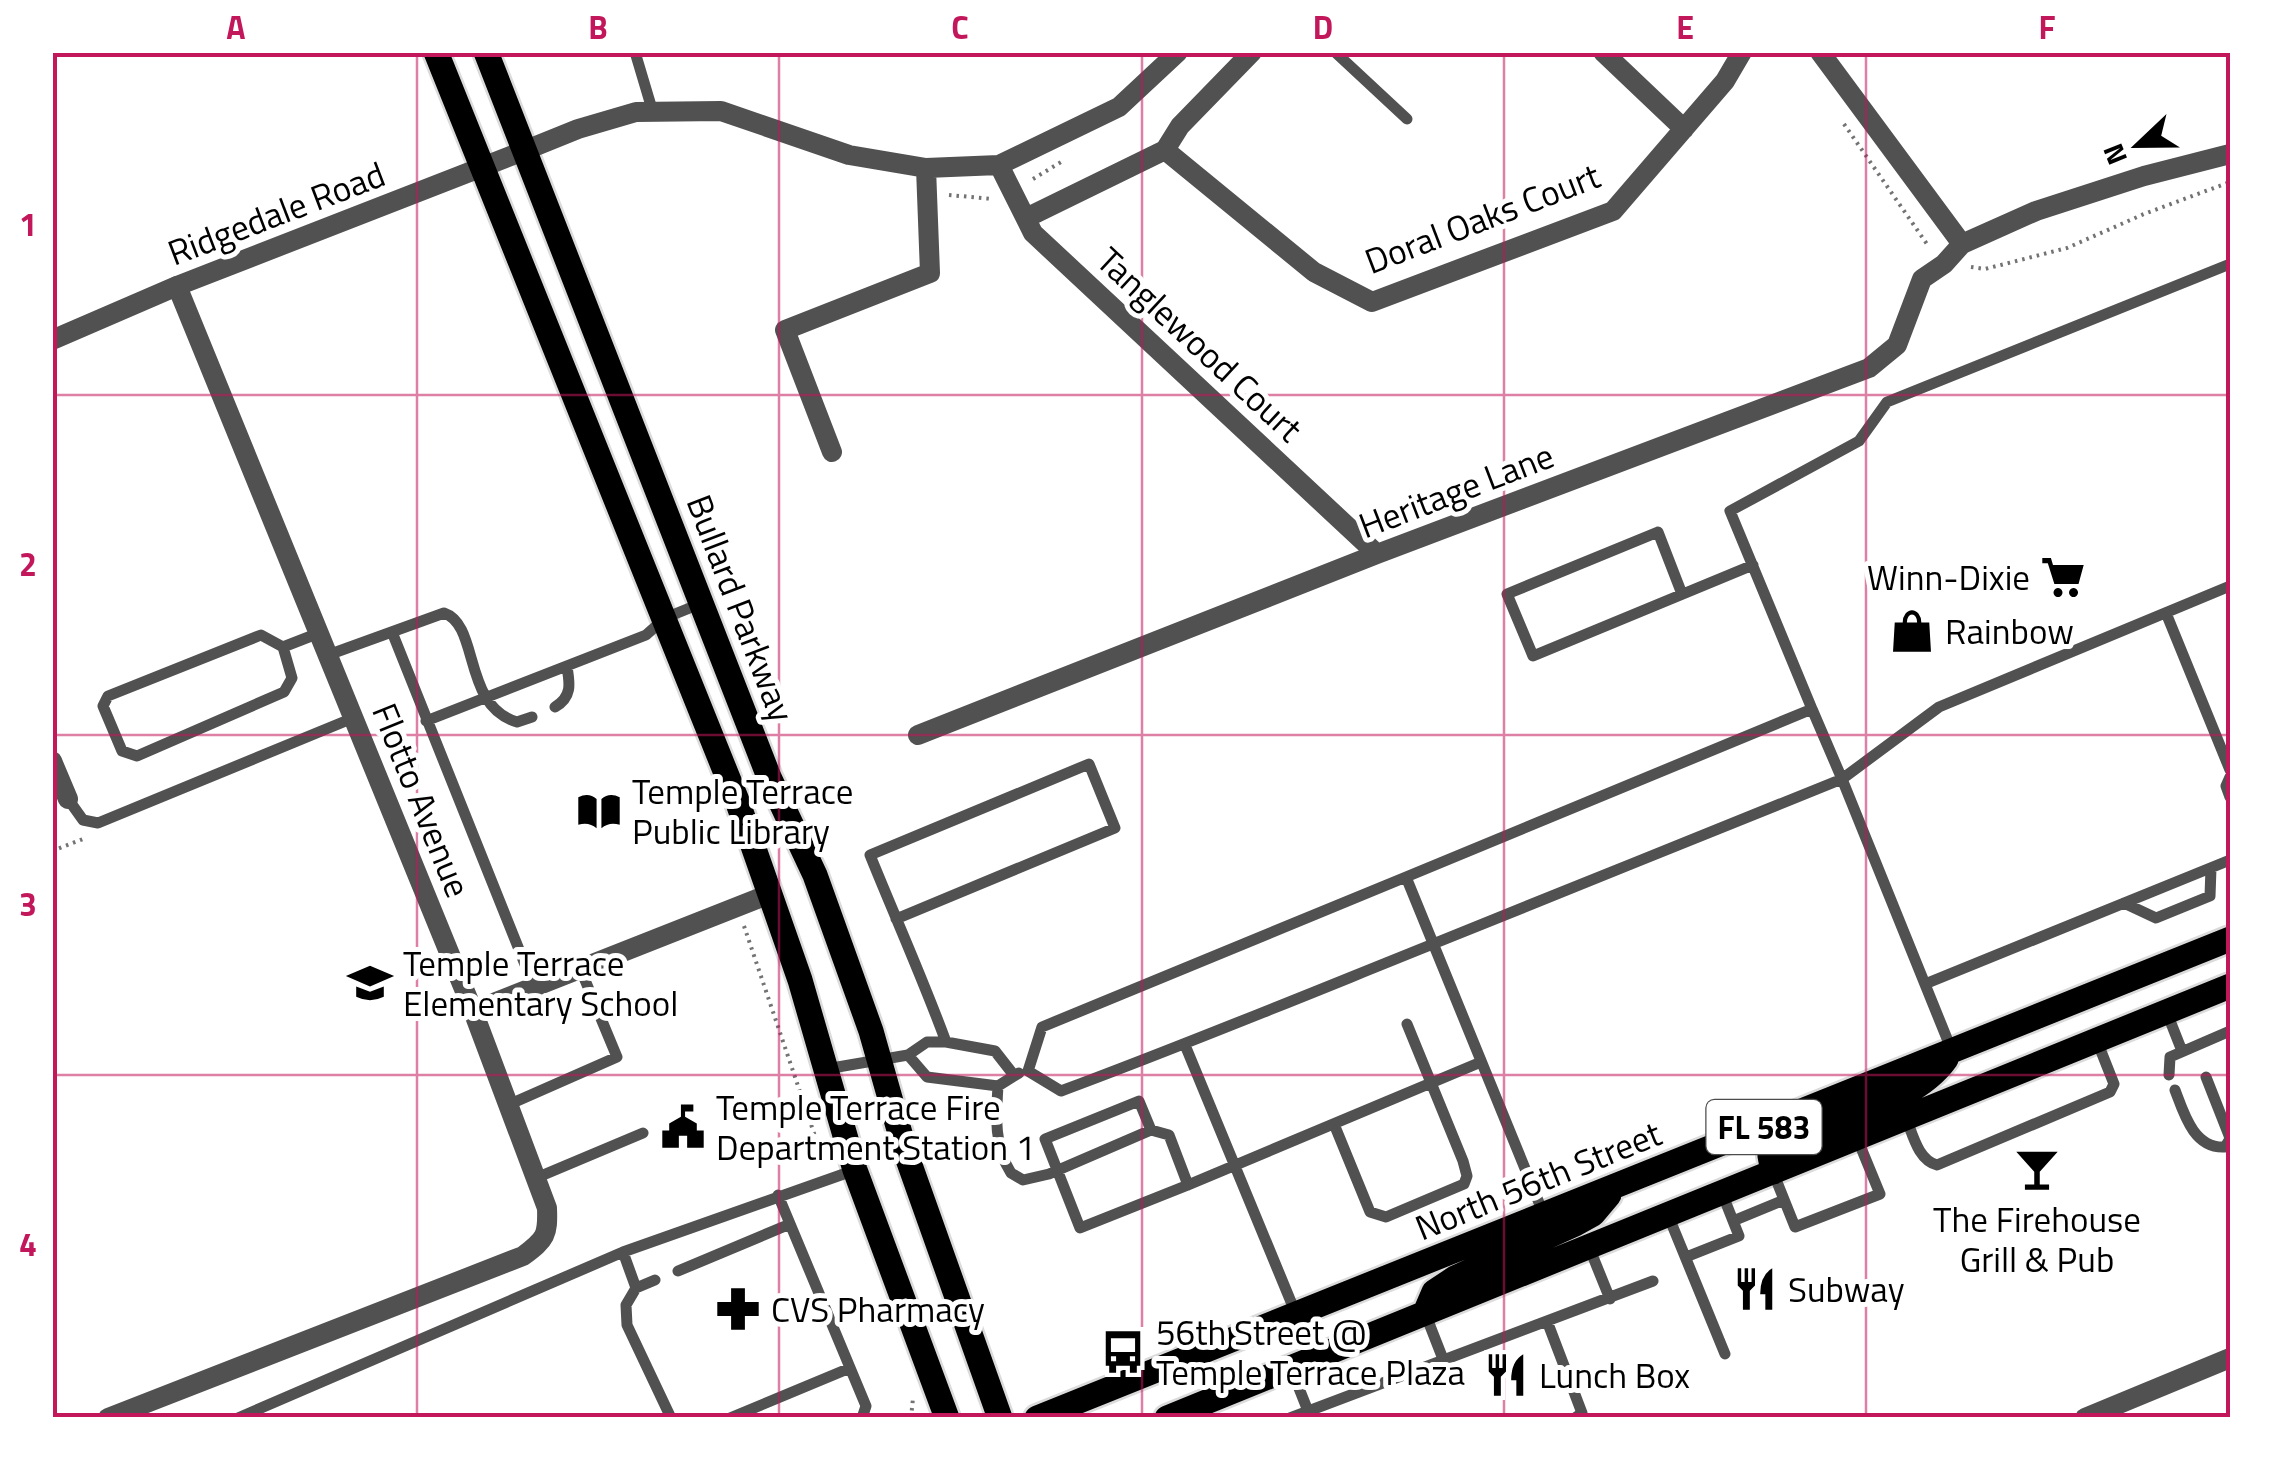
<svg xmlns="http://www.w3.org/2000/svg" width="2283" height="1470" font-family="'Titillium Web',sans-serif">
  <style>
    .lines { fill: none; stroke-linecap: round; stroke-linejoin: round }
    .primary-casing { stroke: #dbdbdb; stroke-width: 30 }
    .path { stroke: #737373; stroke-width: 4; stroke-dasharray: 2.5 5; stroke-linecap: butt }
    .service { stroke: #515151; stroke-width: 11 }
    .minor { stroke: #515151; stroke-width: 20 }
    .tertiary { stroke: #515151; stroke-width: 20 }
    .primary { stroke: #000; stroke-width: 25 }
    .grid { fill: none; stroke: #c2185b; stroke-width: 2.5; stroke-opacity: 0.55 }
    .labels { text-anchor: middle; dominant-baseline: central; stroke-width: 10; stroke-linejoin: round; paint-order: stroke }
    .shield { fill: #fff; stroke: #4c4c4c; stroke-width: 2.5 }
    .shield-label { font-size: 32px; font-weight: bold; fill: #000 }
    .street-label { font-size: 35px; fill: #000; stroke: #fff }
    .poi-label { font-size: 35px; fill: #000; stroke: #fff; text-anchor: start }
    .neatline { fill: none; stroke: #c2185b; stroke-width: 4 }
    .grid-label { font-size: 32px; text-anchor: middle; font-weight: bold; fill: #c2185b }
  </style>
  <rect width="100%" height="100%" fill="#fff"/>
  <g class="lines">
    <!-- primary casing -->
    <g class="primary-casing">
      <path id="primary" d="M 436,52 L 738,803 L 800,980 L 855,1170 L 947,1418
        M 486,52 L 769,777 L 815,875 L 871,1031 L 905,1151 L 1000,1418
        M 1773,1172 L 1770,1156 C 1821,1117 1910,1110 1946,1059
        M 1425,1313 L 1434,1292 L 1455,1278 L 1575,1224 L 1593,1214 L 1609,1195
        M 1037,1418 L 2230,939
        M 1167,1418 L 2230,986"/>
    </g>
    <!-- path -->
    <path class="path" d="M 1844,124 L 1929,247
      M 1033,179 L 1061,162
      M 949,195 L 993,199
      M 1971,267 L 1985,269 L 2067,248 L 2144,214 L 2230,182
      M 52,851 L 83,839
      M 744,926 L 821,1154
      M 911,1418 L 913,1398"/>
    <!-- service -->
    <path class="service" d="M 635,52 L 652,109
      M 1335,52 L 1407,119
      M 1682,594 L 1658,532 L 1507,594 L 1533,656 L 1753,565
      M 2166,613 L 2230,770
      M 392,632 L 534,987
      M 283,647 L 292,678 L 284,692 L 137,756 L 122,751 L 103,706 L 108,696 L 261,635 L 283,647 L 319,633
      M 328,655 L 444,613 C 480,625 462,706 517,722 L 532,717
      M 555,707 C 572,697 570,684 567,667
      M 1812,709 L 1730,511 L 1859,441 L 1887,402 L 2230,264
      M 426,721 L 646,635 L 665,618 L 702,603
      M 2230,777 L 2226,786 L 2230,797
      M 68,799 L 83,820 L 98,823 L 353,718
      M 1406,877 L 1812,709 L 1842,779 C 1704,835 1566,890 1428,946 C 1306,995 1185,1045 1061,1091 L 1028,1071 L 1042,1027 L 1406,877 L 1544,1215
      M 2124,903 L 2156,918 L 2210,896 L 2211,868
      M 896,919 L 1115,828 L 1089,764 L 870,855 C 895,917 923,979 946,1042
      M 1925,984 L 2230,860
      M 2167,1013 L 2182,1051
      M 1185,1045 L 1296,1314
      M 1952,1051 L 1842,779 L 1939,707 L 2230,586
      M 908,1055 L 927,1077 L 998,1086 L 1019,1073
      M 826,1069 L 908,1055 L 927,1042 L 946,1042 L 995,1051 L 1013,1074
      M 2169,1075 L 2170,1057 L 2230,1031
      M 2206,1077 L 2230,1138
      M 998,1086 C 996,1116 994,1147 1011,1173 L 1023,1180 L 1049,1174 L 1151,1130 L 1169,1135 L 1188,1185 L 1481,1062
      M 2175,1090 C 2184,1114 2194,1149 2225,1147 L 2230,1139
      M 508,1105 L 617,1057 L 580,968
      M 1906,1118 C 1913,1135 1918,1160 1937,1165 L 2110,1092 L 2114,1084 L 2097,1041
      M 1334,1124 L 1370,1212 L 1386,1217 L 1464,1184 L 1467,1176 L 1463,1161 L 1407,1024
      M 1151,1130 L 1139,1101 L 1045,1139 L 1080,1228 L 1188,1185
      M 1773,1172 L 1795,1227 L 1880,1194 L 1857,1138
      M 536,1178 L 643,1133
      M 778,1195 L 866,1406 L 862,1418
      M 1668,1215 L 1725,1354
      M 1733,1221 L 1784,1200
      M 1589,1247 L 1610,1299
      M 623,1252 L 636,1288 L 626,1305 L 627,1325 L 671,1418
      M 1686,1257 L 1739,1236 L 1722,1193
      M 678,1271 L 790,1224
      M 636,1288 L 655,1280
      M 1425,1313 L 1443,1359
      M 1547,1321 L 1582,1413 L 1575,1418
      M 1291,1368 L 1308,1411
      M 238,1418 L 623,1252 L 855,1170
      M 730,1418 L 850,1368
      M 1290,1418 L 1653,1281"/>
    <!-- minor -->
    <path class="minor" d="M 1603,52 L 1684,129
      M 1820,52 L 1962,244
      M 526,150 L 578,129 L 636,112 L 721,111 L 849,155 L 926,168 L 999,165 L 1119,107 L 1178,52
      M 1165,150 L 1314,272 L 1372,302 L 1613,211 L 1725,81 L 1742,52
      M 999,165 L 1033,233 L 1377,554
      M 1026,218 L 1165,150 L 1180,126 L 1252,52
      M 832,452 L 785,330 L 930,273 L 926,168
      M 918,735 L 1377,554 L 1869,368 L 1897,345 L 1922,279 L 1944,264 L 1962,244 L 2036,211 L 2144,176 L 2230,154
      M 52,761 L 68,799
      M 473,1011 L 770,894
      M 108,1418 L 523,1256 C 546,1239 548,1235 547,1208 L 473,1011 L 177,286
      M 2085,1418 L 2230,1358"/>
    <!-- tertiary -->
    <path class="tertiary" d="M 52,340 L 177,286 L 526,150"/>
    <!-- primary -->
    <use href="#primary" class="primary"/>
  </g>
  <!-- grid -->
  <path class="grid" d="M 417,52 L 417,1418M 779,52 L 779,1418M 1142,52 L 1142,1418M 1504,52 L 1504,1418M 1866,52 L 1866,1418M 52,395 L 2230,395M 52,735 L 2230,735M 52,1075 L 2230,1075"/>
  <!-- icons -->
  <defs>
    <g id="supermarket-bare" transform="scale(3.45)"><path d="M-6-5.5h2.5l.6 2H6L4.5 2H-2.5L-4.4-4H-6ZM-1.5 3.2a1.3 1.3 0 1 0 .1 0ZM3 3.2a1.3 1.3 0 1 0 .1 0Z" fill="#000" stroke="#fff" stroke-width="2.5" paint-order="stroke"/></g>
    <g id="shop-bare" transform="scale(3.45)"><path d="M-5-2.5h2.3a2.7 3.5 0 0 1 5.4 0H5L5.5 6h-11ZM-1.5-2.5h3a1.5 2.3 0 0 0-3 0Z" fill="#000" stroke="#fff" stroke-width="2.5" paint-order="stroke"/></g>
    <g id="library-bare" transform="scale(3.45)"><path d="M-6-4Q-3-5.5-.7-3.5V5Q-3 3-6 4ZM6-4Q3-5.5 .7-3.5V5Q3 3 6 4Z" fill="#000" stroke="#fff" stroke-width="2.5" paint-order="stroke"/></g>
    <g id="school-bare" transform="scale(3.45)"><path d="M0-5L7-2L0 1L-7-2ZM-4 1L0 2.5L4 1V4Q0 6-4 4Z" fill="#000" stroke="#fff" stroke-width="2.5" paint-order="stroke"/></g>
    <g id="civic-bare" transform="scale(3.45)"><path d="M-.6-6.5H3V-4.5H.6V-3L4-1V1h2V6H-6V1h2V-1L-.6-3ZM-1.2 2.5V6h2.4V2.5Z" fill="#000" stroke="#fff" stroke-width="2.5" paint-order="stroke"/></g>
    <g id="bar-bare" transform="scale(3.45)"><path d="M-6-5H6L.8 .8V4.5H3.5V6h-7V4.5H-.8V.8Z" fill="#000" stroke="#fff" stroke-width="2.5" paint-order="stroke"/></g>
    <g id="restaurant-bare" transform="scale(3.45)"><path d="M-5-6h1v4h1v-4h1v4h1v-4h1v5L-1.5 .5V6h-2V.5L-5-1ZM5-6V6H3V1.5H1.5Q1.5-4 5-6Z" fill="#000" stroke="#fff" stroke-width="2.5" paint-order="stroke"/></g>
    <g id="pharmacy-bare" transform="scale(3.45)"><path d="M-2-6h4v4h4v4h-4v4h-4v-4h-4v-4h4Z" fill="#000" stroke="#fff" stroke-width="2.5" paint-order="stroke"/></g>
    <g id="bus-bare" transform="scale(3.45)"><path d="M-5-6H5V4H4V6H2V4H-2V6H-4V4H-5ZM-3.5-4V0h7V-4ZM-3.5 1.2v1.5H-2V1.2ZM2 1.2v1.5H3.5V1.2Z" fill="#000" stroke="#fff" stroke-width="2.5" paint-order="stroke"/></g>
  </defs>
  <g fill-rule="evenodd">
    <use href="#supermarket-bare" x="2063" y="577"/>
    <use href="#shop-bare" x="1912" y="631"/>
    <use href="#library-bare" x="599" y="811"/>
    <use href="#school-bare" x="370" y="983"/>
    <use href="#civic-bare" x="683" y="1127"/>
    <use href="#bar-bare" x="2037" y="1169"/>
    <use href="#restaurant-bare" x="1755" y="1289"/>
    <use href="#pharmacy-bare" x="738" y="1309"/>
    <use href="#bus-bare" x="1123" y="1352"/>
    <use href="#restaurant-bare" x="1506" y="1375"/>
  </g>
  <g class="labels">
    <!-- shield labels -->
    <rect class="shield" x="1706.5" y="1100" width="115" height="54" rx="8"/>
    <g class="shield-label">
      <text x="1764" y="1127">FL 583</text>
    </g>
    <!-- street labels -->
    <g class="street-label">
      <text transform="translate(276 213) rotate(-21)">Ridgedale Road</text>
      <text transform="translate(1482 218) rotate(-21)">Doral Oaks Court</text>
      <text transform="translate(1200 344) rotate(43)">Tanglewood Court</text>
      <text transform="translate(1456 490) rotate(-21)">Heritage Lane</text>
      <text transform="translate(741 608) rotate(69)">Bullard Parkway</text>
      <text transform="translate(422 800) rotate(68)">Flotto Avenue</text>
      <text transform="translate(1538 1180) rotate(-22)">North 56th Street</text>
    </g>
    <!-- poi labels -->
    <g class="poi-label">
      <text x="2030" y="577" text-anchor="end">Winn-Dixie</text>
      <text x="1945" y="631">Rainbow</text>
      <text x="632" y="791">Temple Terrace<tspan x="632" dy="40">Public Library</tspan></text>
      <text x="403" y="963">Temple Terrace<tspan x="403" dy="40">Elementary School</tspan></text>
      <text x="716" y="1107">Temple Terrace Fire<tspan x="716" dy="40">Department Station 1</tspan></text>
      <text x="2037" y="1219" text-anchor="middle">The Firehouse<tspan x="2037" dy="40">Grill &amp; Pub</tspan></text>
      <text x="1788" y="1289">Subway</text>
      <text x="771" y="1309">CVS Pharmacy</text>
      <text x="1156" y="1332">56th Street @<tspan x="1156" dy="40">Temple Terrace Plaza</tspan></text>
      <text x="1539" y="1375">Lunch Box</text>
    </g>
  </g>
  <!-- border -->
  <rect width="2283" height="1470" fill="none" stroke="#ffffff" stroke-width="110"/>
  <!-- north arrow -->
  <g transform="translate(2138 145) rotate(248)" stroke="#ffffff" stroke-width="8" paint-order="stroke">
  <path d="M0-8L18 38L0 25L-18 38Z" fill="#000000"/>
  <text y="-15" font-size="28" font-weight="bold" text-anchor="middle" fill="#000000">N</text>
  </g>
  <rect x="55" y="55" width="2173" height="1360" class="neatline"/>
  <g class="grid-label">
    <text x="236" y="39">A</text>
    <text x="598" y="39">B</text>
    <text x="960" y="39">C</text>
    <text x="1323" y="39">D</text>
    <text x="1685" y="39">E</text>
    <text x="2047" y="39">F</text>
    <text x="28" y="236">1</text>
    <text x="28" y="576">2</text>
    <text x="28" y="916">3</text>
    <text x="28" y="1256">4</text>
  </g>
</svg>
